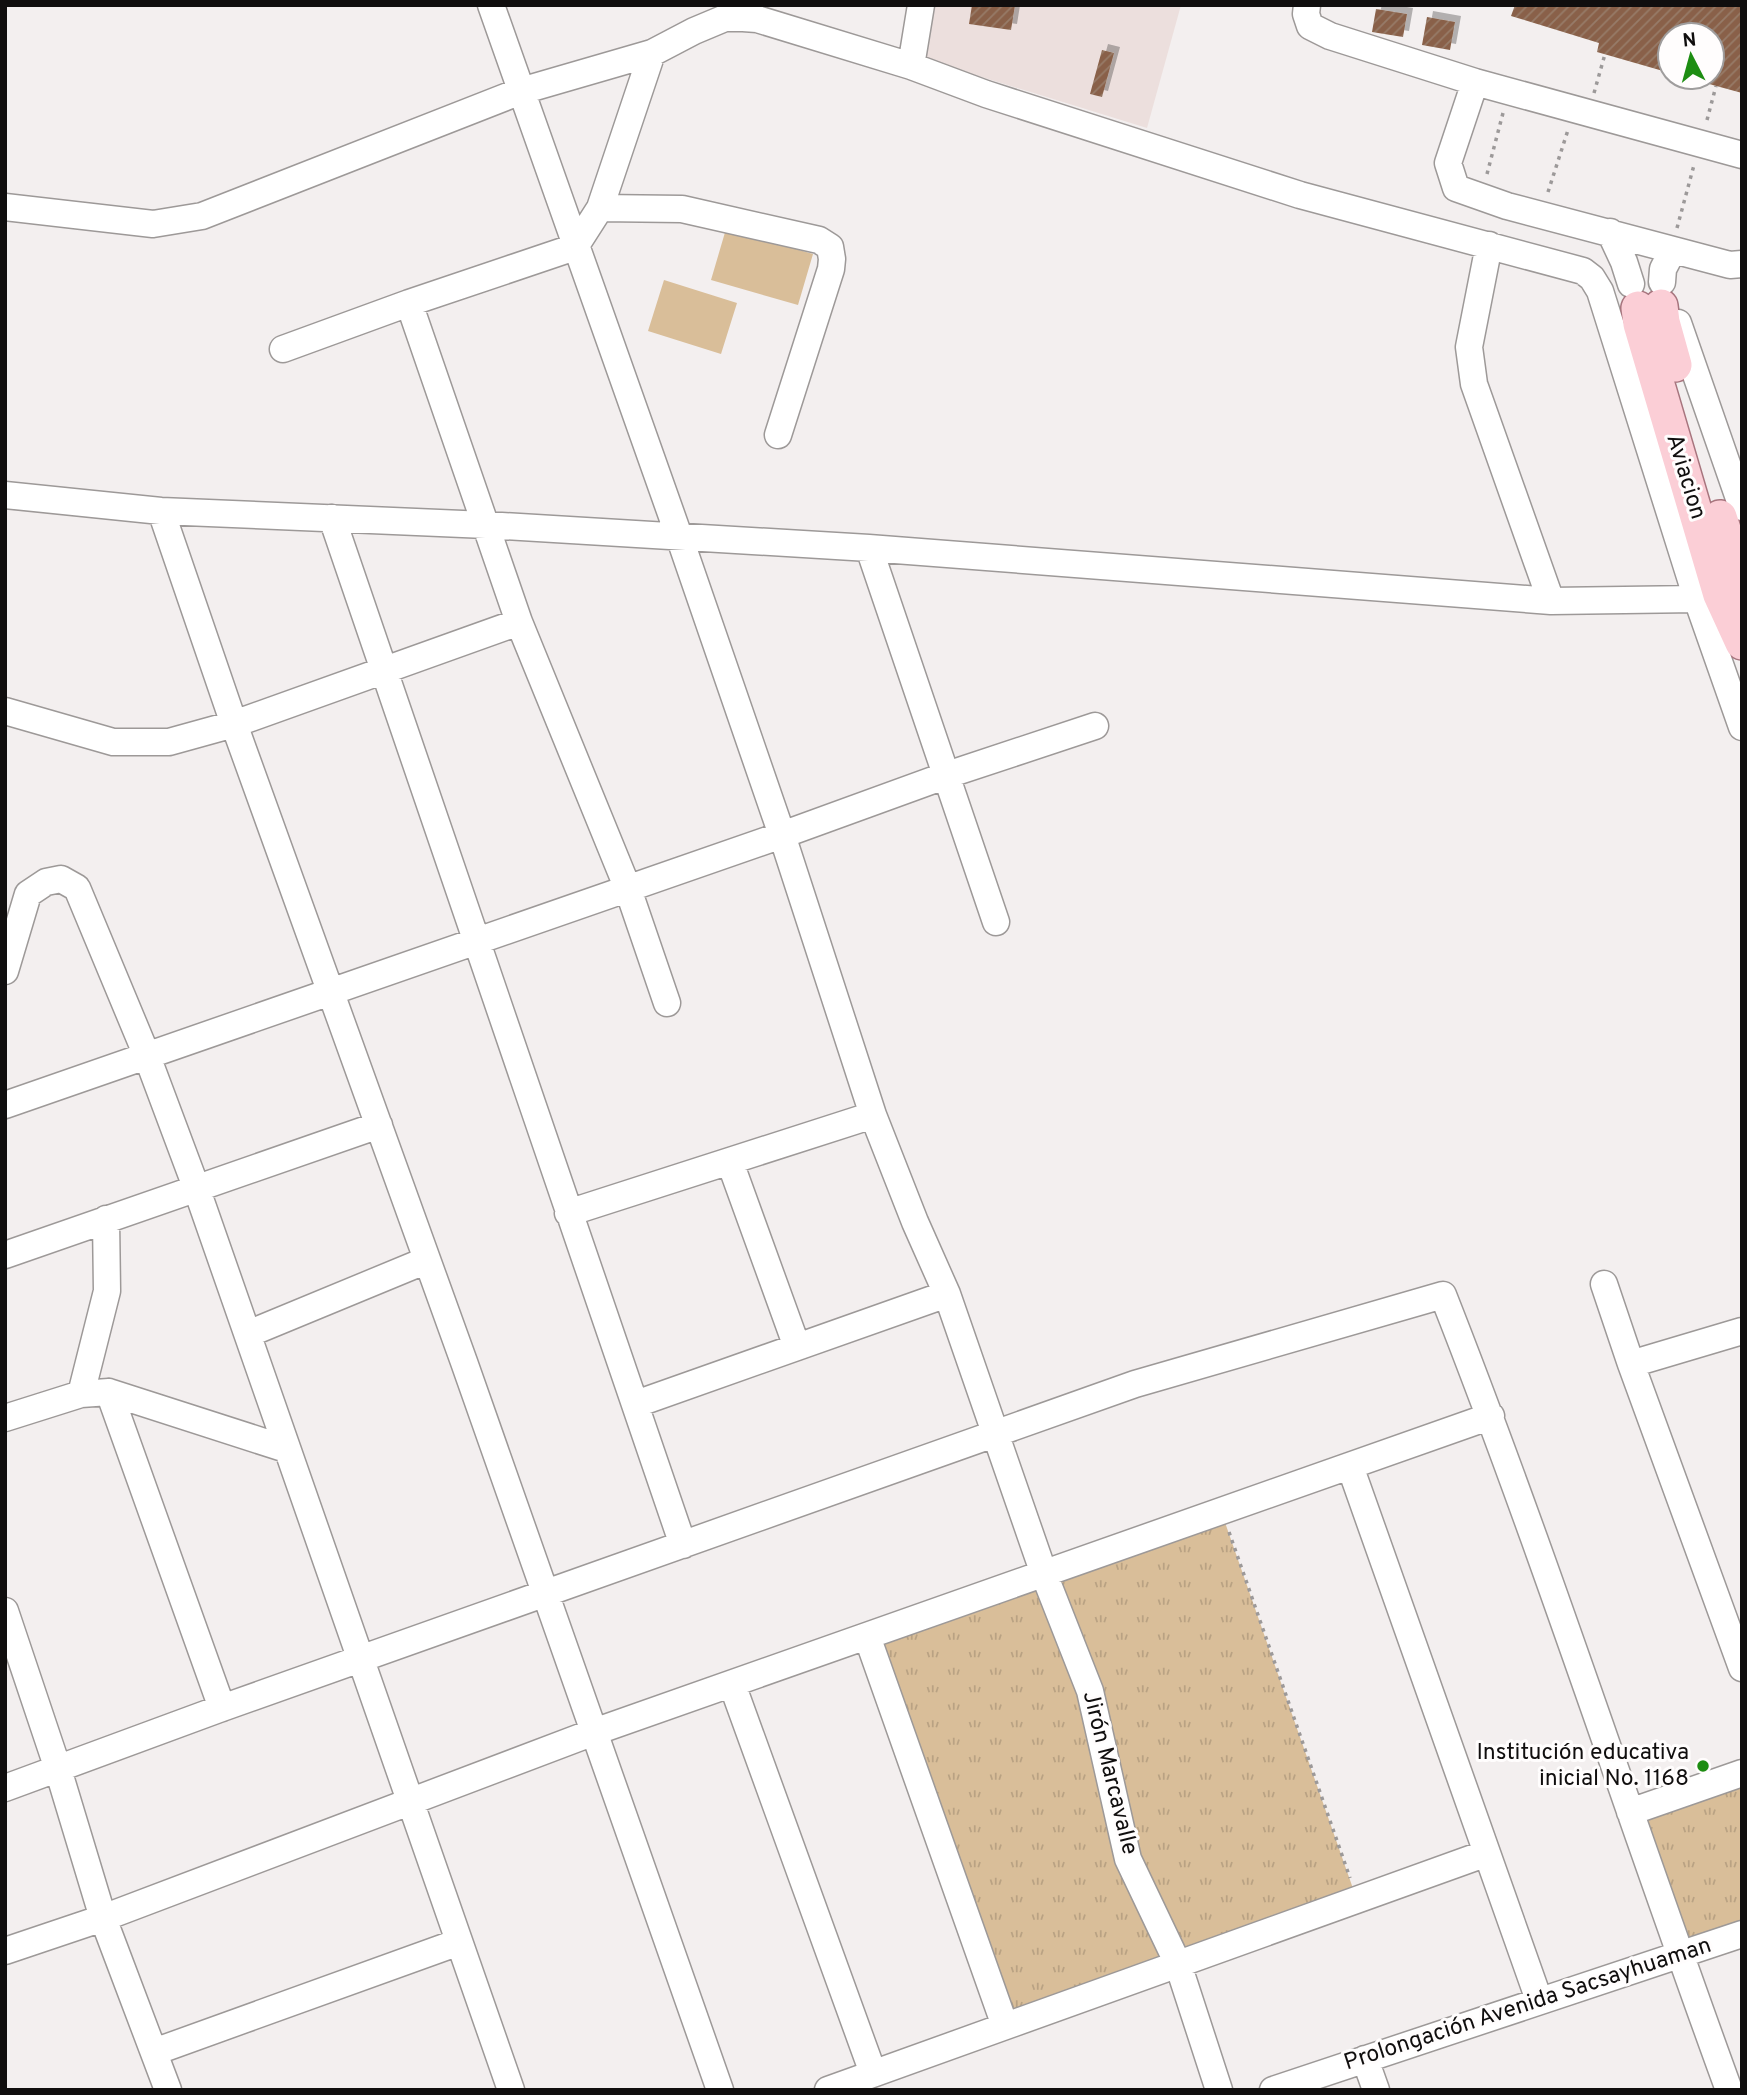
<svg xmlns="http://www.w3.org/2000/svg" width="1747" height="2095" font-family="Overpass,sans-serif">
  <style>
    .built { fill: #ecdfdd }
    .grass { fill: url(#grass-tufts) }
    .garden { fill: #d9be99 }
    .building { fill: url(#building-hatch); filter: url(#shadow) }
    .lines { fill: none; stroke-linecap: round; stroke-linejoin: round }
    .minor-casing { stroke: #9d9998; stroke-width: 29 }
    .major-casing { stroke: #a7757e; stroke-width: 36 }
    .path { stroke: #9c9999; stroke-width: 3.5; stroke-dasharray: 3.5 5; stroke-linecap: butt }
    .minor { stroke: #fff; stroke-width: 26 }
    .major { stroke: #fbced6; stroke-width: 33 }
    .poi-dot { fill: #1d8d12; stroke: #fffdfd; stroke-width: 2.5 }
    .labels { text-anchor: middle; dominant-baseline: central; stroke-width: 6; stroke-linejoin: round; paint-order: stroke }
    .street-label { font-size: 23px; fill: #100e0e; stroke: #fffdfd }
    .poi-label { font-size: 23px; fill: #100e0e; stroke: #fffdfd; text-anchor: end }
  </style>
  <defs>
    <pattern id="grass-tufts" width="24" height="20" patternUnits="userSpaceOnUse" patternTransform="scale(1.75)"><rect width="24" height="20" fill="#d9be99"/><path d="M3 7l-1-3M5 7V3M7 7l1-3M15 17l-1-3M17 17v-4M19 17l1-3" fill="none" stroke="#b9a283"/></pattern>
    <pattern id="building-hatch" width="6" height="6" patternUnits="userSpaceOnUse" patternTransform="scale(1.75)"><rect width="6" height="6" fill="#896148"/><path d="M-1 1l2-2M0 6l6-6M5 7l2-2" fill="none" stroke="#977b69"/></pattern>
    <filter id="shadow"><feDropShadow dx="6" dy="-6" stdDeviation="0" flood-color="#0004"/></filter>
  </defs>
  <rect width="100%" height="100%" fill="#f3efef"/>
  <!-- built -->
  <path class="built" d="M 929,5 L 1181,5 L 1147,128 L 920,58 Z"/>
  <!-- grass -->
  <path class="grass" d="M 1221,1511 L 1357,1900 L 1005,2026 L 867,1636 Z
    M 1742,1773 L 1742,1934 L 1680,1956 L 1630,1812 Z"/>
  <!-- garden -->
  <path class="garden" d="M 726,229 L 813,254 L 798,305 L 711,280 Z
    M 664,280 L 737,303 L 721,354 L 648,331 Z"/>
  <!-- building -->
  <path class="building" d="M 972,5 L 1015,5 L 1011,30 L 969,24 Z
    M 1515,5 L 1742,5 L 1742,93 L 1687,78 L 1712,77 L 1712,35 L 1670,35 L 1670,73 L 1597,52 L 1599,43 L 1511,16 Z
    M 1376,9 L 1407,14 L 1403,37 L 1372,32 Z
    M 1427,17 L 1455,22 L 1450,50 L 1422,45 Z
    M 1102,50 L 1114,53 L 1102,97 L 1090,94 Z"/>
  <g class="lines">
    <!-- minor casing -->
    <g class="minor-casing">
      <path id="minor" d="M 491,5 L 680,539 L 782,835 L 873,1115 L 915,1222 L 947,1294 L 1044,1574 L 1090,1691 L 1128,1859 L 1178,1964 L 1219,2090
        M 1307,5 L 1306,14 L 1310,26 L 1330,36 L 1475,82 L 1742,155
        M 911,66 L 921,5
        M 1475,82 L 1448,163 L 1456,188 L 1507,206 L 1730,265 L 1742,264
        M 5,207 L 153,224 L 202,216 L 521,91 L 652,53 L 694,31 L 725,18 L 743,18 L 757,19 L 911,66 L 986,94 L 1300,195 L 1583,271 L 1592,278 L 1600,291 L 1697,599 L 1742,727
        M 600,208 L 682,209 L 819,240 L 830,247 L 832,259 L 831,269 L 778,435
        M 1610,232 L 1624,262 L 1631,284
        M 1489,245 L 1469,347 L 1474,384 L 1551,601
        M 1662,282 L 1663,269 L 1673,250
        M 409,303 L 519,622 L 628,889 L 667,1003
        M 1678,323 L 1742,507
        M 283,349 L 409,303 L 575,247 L 600,208 L 652,53
        M 5,495 L 161,511 L 486,525 L 869,548 L 1551,601 L 1697,599 L 1714,596
        M 161,511 L 234,724 L 464,1362 L 720,2090
        M 332,518 L 683,1545
        M 869,548 L 996,922
        M 5,711 L 113,742 L 169,742 L 234,724 L 519,622
        M 5,971 L 28,894 L 46,882 L 61,879 L 77,888 L 147,1056 L 196,1187 L 511,2090
        M 5,1105 L 782,835 L 947,775 L 1095,726
        M 730,1162 L 797,1347
        M 568,1213 L 873,1115
        M 5,1255 L 379,1125
        M 1604,1284 L 1631,1364 L 1742,1668
        M 248,1334 L 427,1260
        M 1631,1364 L 1742,1331
        M 109,1392 L 222,1708
        M 81,1394 L 107,1291 L 106,1219
        M 636,1404 L 947,1294
        M 5,1418 L 81,1394 L 109,1392 L 286,1449
        M 1350,1466 L 1539,2000
        M 5,1611 L 58,1769 L 103,1918 L 168,2090
        M 867,1636 L 1005,2026
        M 732,1684 L 873,2073
        M 5,1788 L 222,1708 L 1135,1384 L 1443,1295 C 1546,1557 1632,1825 1729,2090
        M 1630,1812 L 1742,1773
        M 5,1951 L 103,1918 L 594,1732 L 1491,1416
        M 154,2052 L 459,1942
        M 1365,2059 L 1376,2090
        M 828,2090 L 1487,1853
        M 1273,2090 L 1742,1934"/>
    </g>
    <!-- major casing -->
    <g class="major-casing">
      <path id="major" d="M 1661,306 L 1663,322 L 1675,365
        M 1638,308 L 1640,324 L 1720,595 L 1742,643
        M 1720,517 L 1742,585"/>
    </g>
    <!-- path -->
    <path class="path" d="M 1594,93 L 1605,54
      M 1707,120 L 1716,86
      M 1487,174 L 1503,113
      M 1548,192 L 1568,130
      M 1677,228 L 1694,165
      M 1229,1532 L 1350,1878"/>
    <!-- minor -->
    <use href="#minor" class="minor"/>
    <!-- major -->
    <use href="#major" class="major"/>
  </g>
  <!-- markers -->
  <circle class="poi-dot" cx="1703" cy="1766" r="7"/>
  <g class="labels">
    <!-- street labels -->
    <g class="street-label">
      <text transform="translate(1685 477) rotate(73)">Aviacion</text>
      <text transform="translate(1109 1773) rotate(76)">Jirón Marcavalle</text>
      <text transform="translate(1528 2005) rotate(-18)">Prolongación Avenida Sacsayhuaman</text>
    </g>
    <!-- poi labels -->
    <g class="poi-label">
      <text x="1689" y="1753">Institución educativa<tspan x="1689" dy="26">inicial No. 1168</tspan></text>
    </g>
  </g>
  <!-- border -->
  <rect width="1747" height="2095" fill="none" stroke="#100e0e" stroke-width="14"/>
  <!-- north arrow -->
  <g transform="translate(1691 56) rotate(354)"><circle r="33" fill="#fffdfd" stroke="#9f9d9d" stroke-width="2"/>
  <path d="M0-5L12 26L0 18L-12 26Z" fill="#1d8d12"/>
  <text y="-10" font-size="19" font-weight="bold" text-anchor="middle" fill="#100e0e">N</text>
  </g>
</svg>
